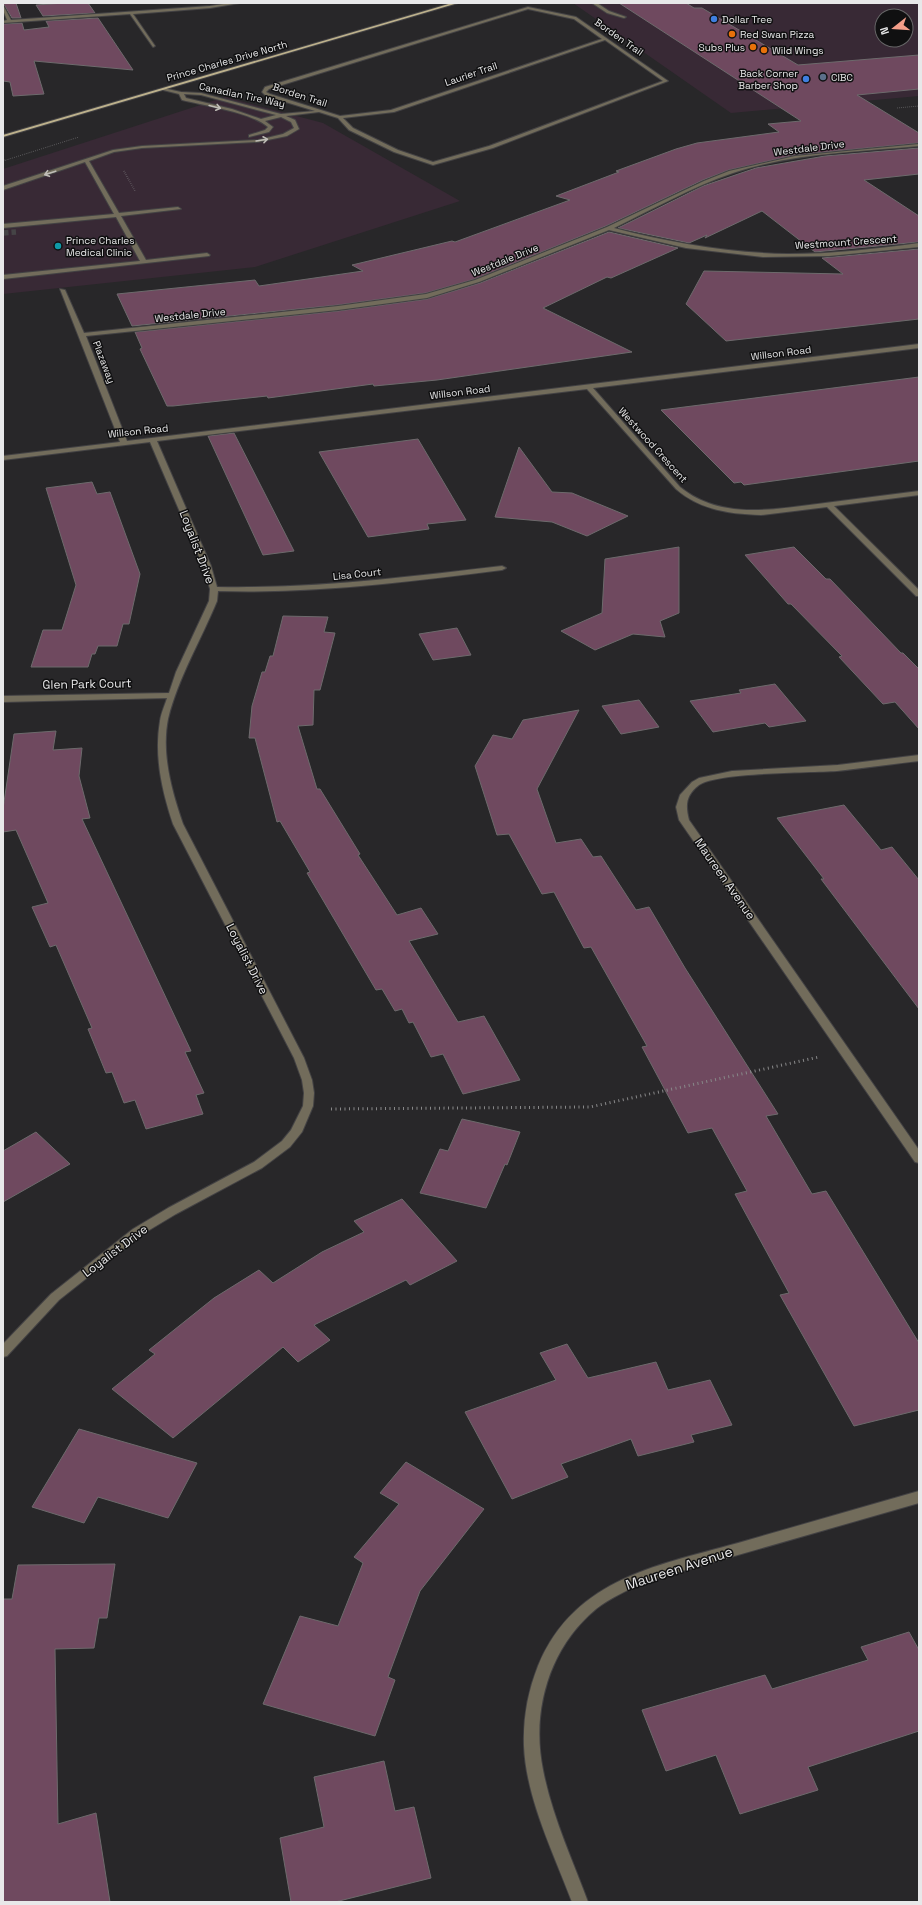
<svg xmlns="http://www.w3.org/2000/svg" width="922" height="1905" font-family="'Space Grotesk',sans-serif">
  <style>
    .commercial { fill: #382935; fill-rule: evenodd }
    .building { fill: #6f495f; stroke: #6d6a6c }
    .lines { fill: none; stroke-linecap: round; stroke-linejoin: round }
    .minor-tunnel { stroke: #454446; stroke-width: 5.5; stroke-dasharray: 5.5 3; stroke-linecap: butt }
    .minor-casing { stroke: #434244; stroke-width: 2 }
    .major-casing { stroke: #434244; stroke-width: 2 }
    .path-far2 { stroke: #888889; stroke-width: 1; stroke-dasharray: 0.5 1.5; stroke-linecap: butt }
    .path-far1 { stroke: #888889; stroke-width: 1.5; stroke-dasharray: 0.5 1.5; stroke-linecap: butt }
    .path { stroke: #888889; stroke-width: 3; stroke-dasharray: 1 3.5; stroke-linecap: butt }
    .minor { fill: #726c5b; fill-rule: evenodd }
    .major { fill: #bdb18c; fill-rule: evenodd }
    .oneway { stroke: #bfbdb7 }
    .shop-dot { fill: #3f7fe0; stroke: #101011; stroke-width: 1.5 }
    .food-dot { fill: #e8710a; stroke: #101011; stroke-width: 1.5 }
    .service-dot { fill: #5c6f8a; stroke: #101011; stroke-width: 1.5 }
    .culture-dot { fill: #0f9aa8; stroke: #101011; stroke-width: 1.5 }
    .labels { text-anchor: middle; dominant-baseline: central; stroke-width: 3; stroke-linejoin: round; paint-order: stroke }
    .far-poi-label { font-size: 10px; fill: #e8e8e9; stroke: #101011; text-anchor: start }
    .far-street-label { font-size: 10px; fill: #e8e8e9; stroke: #101011 }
    .street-label { font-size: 12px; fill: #e8e8e9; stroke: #101011 }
    .near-street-label { font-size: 14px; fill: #e8e8e9; stroke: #101011 }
  </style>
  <rect width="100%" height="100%" fill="#282729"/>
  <!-- commercial -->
  <path class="commercial" d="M 573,3 L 919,3 L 919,96 L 731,113 ZM 882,16 L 906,16 L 906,40 L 882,40 Z
    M 225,97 L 323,123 L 460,201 L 255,267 L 3,294 L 3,169 Z"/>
  <!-- building -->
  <path class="building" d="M 3,3 L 16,3 L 21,18 L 12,18 Z
    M 65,3 L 88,3 L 95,13 L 43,16 L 36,5 Z
    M 619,3 L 686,3 L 694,8 L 702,8 L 798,65 L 919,55 L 919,89 L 857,95 L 919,133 L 919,143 L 795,155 L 729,170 L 703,180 L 606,226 L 475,279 L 426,293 L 338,305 L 132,326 L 117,294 L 255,280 L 259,286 L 363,271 L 352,265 L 452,241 L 455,242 L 570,200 L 556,196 L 619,172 L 616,171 L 676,149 L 697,143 L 779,132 L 768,124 L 801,121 Z
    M 98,18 L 133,70 L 34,61 L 44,94 L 13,96 L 10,82 L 3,81 L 3,24 L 22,23 L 24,30 L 49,27 L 46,21 Z
    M 919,148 L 919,174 L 864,180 L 919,216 L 919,242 L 815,252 L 762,211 L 705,238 L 707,235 L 689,243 L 618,228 L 703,186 L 756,168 L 825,156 Z
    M 609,232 L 678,248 L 611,278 L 607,277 L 543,308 L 632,352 L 437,380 L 374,386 L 373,384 L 268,398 L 267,396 L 173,406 L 167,406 L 140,349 L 142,348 L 135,332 L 338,311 L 427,299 L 480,283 Z
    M 919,249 L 919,319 L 726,341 L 686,304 L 704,271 L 843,274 L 822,258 Z
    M 919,377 L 919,461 L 744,485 L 741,482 L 734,483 L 661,410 Z
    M 234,433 L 294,551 L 263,555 L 208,436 Z
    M 418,439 L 466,520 L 427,524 L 429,529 L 368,537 L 319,452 Z
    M 519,447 L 552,492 L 572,493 L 628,516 L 587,536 L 552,522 L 495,517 Z
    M 92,482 L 97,494 L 110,492 L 140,574 L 129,624 L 123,624 L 117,646 L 98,646 L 95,654 L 92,654 L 88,667 L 31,667 L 43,630 L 62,630 L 76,585 L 46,488 Z
    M 679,547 L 679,613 L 660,621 L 665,637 L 633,634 L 595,650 L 561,631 L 602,613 L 605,559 Z
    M 794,547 L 826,579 L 830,579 L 901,653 L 903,653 L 919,669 L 919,729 L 895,702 L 883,704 L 839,657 L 842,656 L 791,604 L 788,604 L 745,555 Z
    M 283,616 L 328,617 L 324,632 L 335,633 L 320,690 L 314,690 L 313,725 L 298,726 L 317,789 L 320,789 L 360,854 L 358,855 L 397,915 L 421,908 L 438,934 L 409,941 L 458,1022 L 484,1016 L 520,1080 L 463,1094 L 443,1054 L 431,1057 L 413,1022 L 409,1023 L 402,1009 L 395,1011 L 382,989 L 376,990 L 307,873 L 310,872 L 280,821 L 277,822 L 255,738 L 249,738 L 252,706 L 262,672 L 265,672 L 270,656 L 273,656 Z
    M 457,628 L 471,655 L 433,660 L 419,634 Z
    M 775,684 L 806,721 L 769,727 L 765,723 L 713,732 L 690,701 L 741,693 L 739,690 Z
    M 639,700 L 659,727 L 621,734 L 602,706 Z
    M 579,710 L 537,789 L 556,843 L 581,839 L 593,857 L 601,856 L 636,910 L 649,907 L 685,968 L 778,1114 L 766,1116 L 812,1194 L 826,1191 L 919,1343 L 919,1410 L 854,1426 L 780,1295 L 789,1293 L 735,1194 L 747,1191 L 712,1128 L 688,1133 L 642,1047 L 647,1046 L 591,947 L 584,948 L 554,892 L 542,894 L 509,834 L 497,835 L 475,766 L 493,735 L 512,739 L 523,720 Z
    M 56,731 L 53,750 L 82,748 L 79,776 L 90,818 L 82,819 L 191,1051 L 185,1052 L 204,1093 L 196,1095 L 203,1114 L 146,1129 L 135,1100 L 124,1103 L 112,1072 L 106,1073 L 88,1029 L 92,1028 L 56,945 L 50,947 L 32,907 L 48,903 L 16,830 L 3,832 L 3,809 L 14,734 Z
    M 844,805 L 881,850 L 892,847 L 919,880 L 919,1009 L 821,879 L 824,879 L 777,818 Z
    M 462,1119 L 520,1132 L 507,1165 L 505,1164 L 486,1208 L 420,1193 L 440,1149 L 448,1151 Z
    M 36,1132 L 70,1164 L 3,1202 L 3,1151 Z
    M 402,1199 L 457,1261 L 410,1285 L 406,1280 L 314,1325 L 330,1340 L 298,1362 L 283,1347 L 173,1438 L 112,1389 L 155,1354 L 149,1350 L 214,1298 L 259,1270 L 273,1283 L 322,1252 L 364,1232 L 354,1221 Z
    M 567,1344 L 588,1378 L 656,1362 L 668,1390 L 710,1380 L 732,1425 L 691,1435 L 694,1442 L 638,1456 L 631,1439 L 561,1464 L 568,1477 L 512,1499 L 465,1412 L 556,1380 L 540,1353 Z
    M 79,1429 L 197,1463 L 168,1518 L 98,1497 L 84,1523 L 32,1507 Z
    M 406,1462 L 484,1509 L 420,1591 L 388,1677 L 395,1680 L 375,1736 L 263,1704 L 300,1616 L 338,1626 L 363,1563 L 354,1557 L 399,1504 L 380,1493 Z
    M 115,1564 L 107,1618 L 99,1618 L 94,1648 L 55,1649 L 58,1824 L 96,1813 L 110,1902 L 3,1902 L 3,1599 L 12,1599 L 18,1565 Z
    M 909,1632 L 919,1650 L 919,1731 L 808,1767 L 818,1790 L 740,1814 L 716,1755 L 666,1771 L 642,1710 L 765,1675 L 772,1689 L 868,1660 L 861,1647 Z
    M 384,1761 L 395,1811 L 414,1807 L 431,1878 L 335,1902 L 291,1902 L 280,1838 L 324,1827 L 314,1777 Z"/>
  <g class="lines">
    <!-- minor-tunnel -->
    <path class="minor-tunnel" d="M 3,233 L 16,232"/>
    <!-- minor casing -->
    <g class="minor-casing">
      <path id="minor" d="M 230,3 L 240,3 L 210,8 L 133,14 L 155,46 L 153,47 L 130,14 L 3,23 L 3,21 L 7,20 L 3,10 L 3,5 L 11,20 L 210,6 Z
        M 592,3 L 597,3 L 609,11 L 626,17 L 624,18 L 607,13 Z
        M 528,7 L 576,17 L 668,81 L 493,148 L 433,165 L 394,152 L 349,130 L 338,118 L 319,112 L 286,116 L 295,120 L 299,129 L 287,136 L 258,142 L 142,148 L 114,152 L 89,161 L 119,213 L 178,207 L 181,209 L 121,216 L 146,260 L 207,253 L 210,255 L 209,256 L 3,279 L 3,275 L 140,261 L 116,217 L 3,228 L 3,224 L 114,214 L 85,162 L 3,190 L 3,186 L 113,150 L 142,146 L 258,140 L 283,134 L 294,128 L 291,122 L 281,117 L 265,121 L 273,127 L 269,132 L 249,137 L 249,135 L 265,130 L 268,127 C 250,112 206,106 182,100 L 179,94 L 163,90 L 163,88 L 181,92 L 201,93 L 281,114 L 315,111 L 266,96 L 262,92 L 265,87 ZM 528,9 L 574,19 L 602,39 L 391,110 L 340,116 L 270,94 L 266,92 L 269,89 ZM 605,40 L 663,81 L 489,146 L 433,162 L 398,150 L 353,128 L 343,118 L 394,112 ZM 184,94 L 201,95 L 276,115 L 261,119 L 232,109 L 186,98 Z
        M 919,144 L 919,146 C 857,152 792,153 733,173 C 692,187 653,209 614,228 C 671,243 729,253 788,254 C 832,254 876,249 919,243 L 919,247 L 829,256 L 763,257 L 686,248 L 609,230 L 479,282 L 427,298 L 338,310 L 86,336 L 127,441 L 919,344 L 919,348 L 593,388 L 680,487 C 722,521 775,509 825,503 C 856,499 888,495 919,491 L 919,495 L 834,506 L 919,590 L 919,596 L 916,596 L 827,507 L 761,515 C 730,514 700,510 676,489 L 587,389 L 157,441 L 211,566 L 217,587 C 313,589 407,577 502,566 L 506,568 L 502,570 C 407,582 313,594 218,591 L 217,601 C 201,640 178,678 168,719 C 161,754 172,792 183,824 L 304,1058 L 312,1080 L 314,1093 L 313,1106 L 302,1132 L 290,1147 L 262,1168 L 176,1214 L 141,1235 L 59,1300 L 7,1356 L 3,1357 L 3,1344 L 51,1294 L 133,1229 L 168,1208 L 254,1162 L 282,1141 L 291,1130 L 303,1106 L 304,1093 L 302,1080 L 294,1058 L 173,824 C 162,791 154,756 160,721 C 161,713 165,705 167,698 L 3,702 L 3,696 L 169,693 L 176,672 L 209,601 L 210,589 L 203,566 L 150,442 L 3,460 L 3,456 L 120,442 L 60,289 L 65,290 L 84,333 L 338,306 L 426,294 L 475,280 L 607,227 L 704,181 L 729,171 L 795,156 Z
        M 919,755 L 919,761 C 892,764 865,768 837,771 C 809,773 718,772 699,785 C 686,795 685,805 689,820 L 919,1150 L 919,1163 L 915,1162 L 679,820 L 676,807 L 680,795 L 692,782 L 699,778 L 732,771 L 838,765 Z
        M 919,1491 L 919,1503 L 644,1582 C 628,1590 610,1598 596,1609 C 549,1648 531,1711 543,1770 C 552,1816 572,1859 588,1902 L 572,1902 C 554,1854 526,1798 524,1746 C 523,1718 528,1691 538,1666 C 575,1576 662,1565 745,1541 C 803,1524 861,1508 919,1491 Z"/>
    </g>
    <!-- major casing -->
    <g class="major-casing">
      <path id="major" d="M 452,3 L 458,3 L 3,137 L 3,135 Z"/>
    </g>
    <!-- path-far2 -->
    <path class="path-far2" d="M 897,108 L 919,106
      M 3,161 L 79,137"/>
    <!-- path-far1 -->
    <path class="path-far1" d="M 3,161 L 5,160
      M 124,171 L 135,191"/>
    <!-- path -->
    <path class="path" d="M 331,1109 L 590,1107 L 819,1057"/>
    <!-- minor -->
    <use href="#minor" class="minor"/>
    <!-- major -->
    <use href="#major" class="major"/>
  </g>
  <!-- one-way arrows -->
  <defs><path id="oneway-shaft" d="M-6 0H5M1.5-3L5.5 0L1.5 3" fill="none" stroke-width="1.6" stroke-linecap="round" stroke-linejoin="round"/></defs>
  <g class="oneway">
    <use href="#oneway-shaft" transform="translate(215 107) rotate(14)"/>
    <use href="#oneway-shaft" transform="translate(262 140) rotate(-9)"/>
    <use href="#oneway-shaft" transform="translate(50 173) rotate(162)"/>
  </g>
  <!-- markers -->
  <g class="shop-dot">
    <circle cx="714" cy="19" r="4"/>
    <circle cx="806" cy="79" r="4"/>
  </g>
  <g class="food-dot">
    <circle cx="732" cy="34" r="4"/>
    <circle cx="753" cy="47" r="4"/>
    <circle cx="764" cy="50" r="4"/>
  </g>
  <circle class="service-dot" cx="823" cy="77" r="4"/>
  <circle class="culture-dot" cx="58" cy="246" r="4"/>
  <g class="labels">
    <!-- far-poi labels -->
    <g class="far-poi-label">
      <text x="722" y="19">Dollar Tree</text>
      <text x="740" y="34">Red Swan Pizza</text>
      <text x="745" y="47" text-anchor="end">Subs Plus</text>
      <text x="772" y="50">Wild Wings</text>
      <text x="798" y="73" text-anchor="end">Back Corner<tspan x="798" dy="12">Barber Shop</tspan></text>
      <text x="831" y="77">CIBC</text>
      <text x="66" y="240">Prince Charles<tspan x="66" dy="12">Medical Clinic</tspan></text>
    </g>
    <!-- far-street labels -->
    <g class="far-street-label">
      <text transform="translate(619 37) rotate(35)">Borden Trail</text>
      <text transform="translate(227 61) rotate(-16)">Prince Charles Drive North</text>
      <text transform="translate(471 74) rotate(-19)">Laurier Trail</text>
      <text transform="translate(242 95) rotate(12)">Canadian Tire Way</text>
      <text transform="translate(300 95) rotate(18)">Borden Trail</text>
      <text transform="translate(809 148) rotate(-7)">Westdale Drive</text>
      <text transform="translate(846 242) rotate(-4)">Westmount Crescent</text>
      <text transform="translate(505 260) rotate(-22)">Westdale Drive</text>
      <text transform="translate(190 315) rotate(-6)">Westdale Drive</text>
      <text transform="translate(781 353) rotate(-7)">Willson Road</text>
      <text transform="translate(104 362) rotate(69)">Plazaway</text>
      <text transform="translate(460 392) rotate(-7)">Willson Road</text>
      <text transform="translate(138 431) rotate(-6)">Willson Road</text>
      <text transform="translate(653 445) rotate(48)">Westwood Crescent</text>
      <text transform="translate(357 574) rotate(-6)">Lisa Court</text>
    </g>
    <!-- street labels -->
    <g class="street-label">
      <text transform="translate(197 547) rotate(69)">Loyalist Drive</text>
      <text transform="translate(87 684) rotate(-1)">Glen Park Court</text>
      <text transform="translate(725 879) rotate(55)">Maureen Avenue</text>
      <text transform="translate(247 959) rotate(63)">Loyalist Drive</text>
      <text transform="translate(115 1251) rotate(-37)">Loyalist Drive</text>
    </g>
    <!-- near-street labels -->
    <g class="near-street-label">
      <text transform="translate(679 1568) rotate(-18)">Maureen Avenue</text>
    </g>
  </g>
  <!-- border -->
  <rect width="922" height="1905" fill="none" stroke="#e8e8e9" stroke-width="8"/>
  <!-- north arrow -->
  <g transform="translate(894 28) rotate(253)"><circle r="19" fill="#101011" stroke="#666667"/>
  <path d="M0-3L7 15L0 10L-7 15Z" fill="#f49e89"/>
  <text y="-6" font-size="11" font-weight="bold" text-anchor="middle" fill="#e8e8e9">N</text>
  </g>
</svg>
